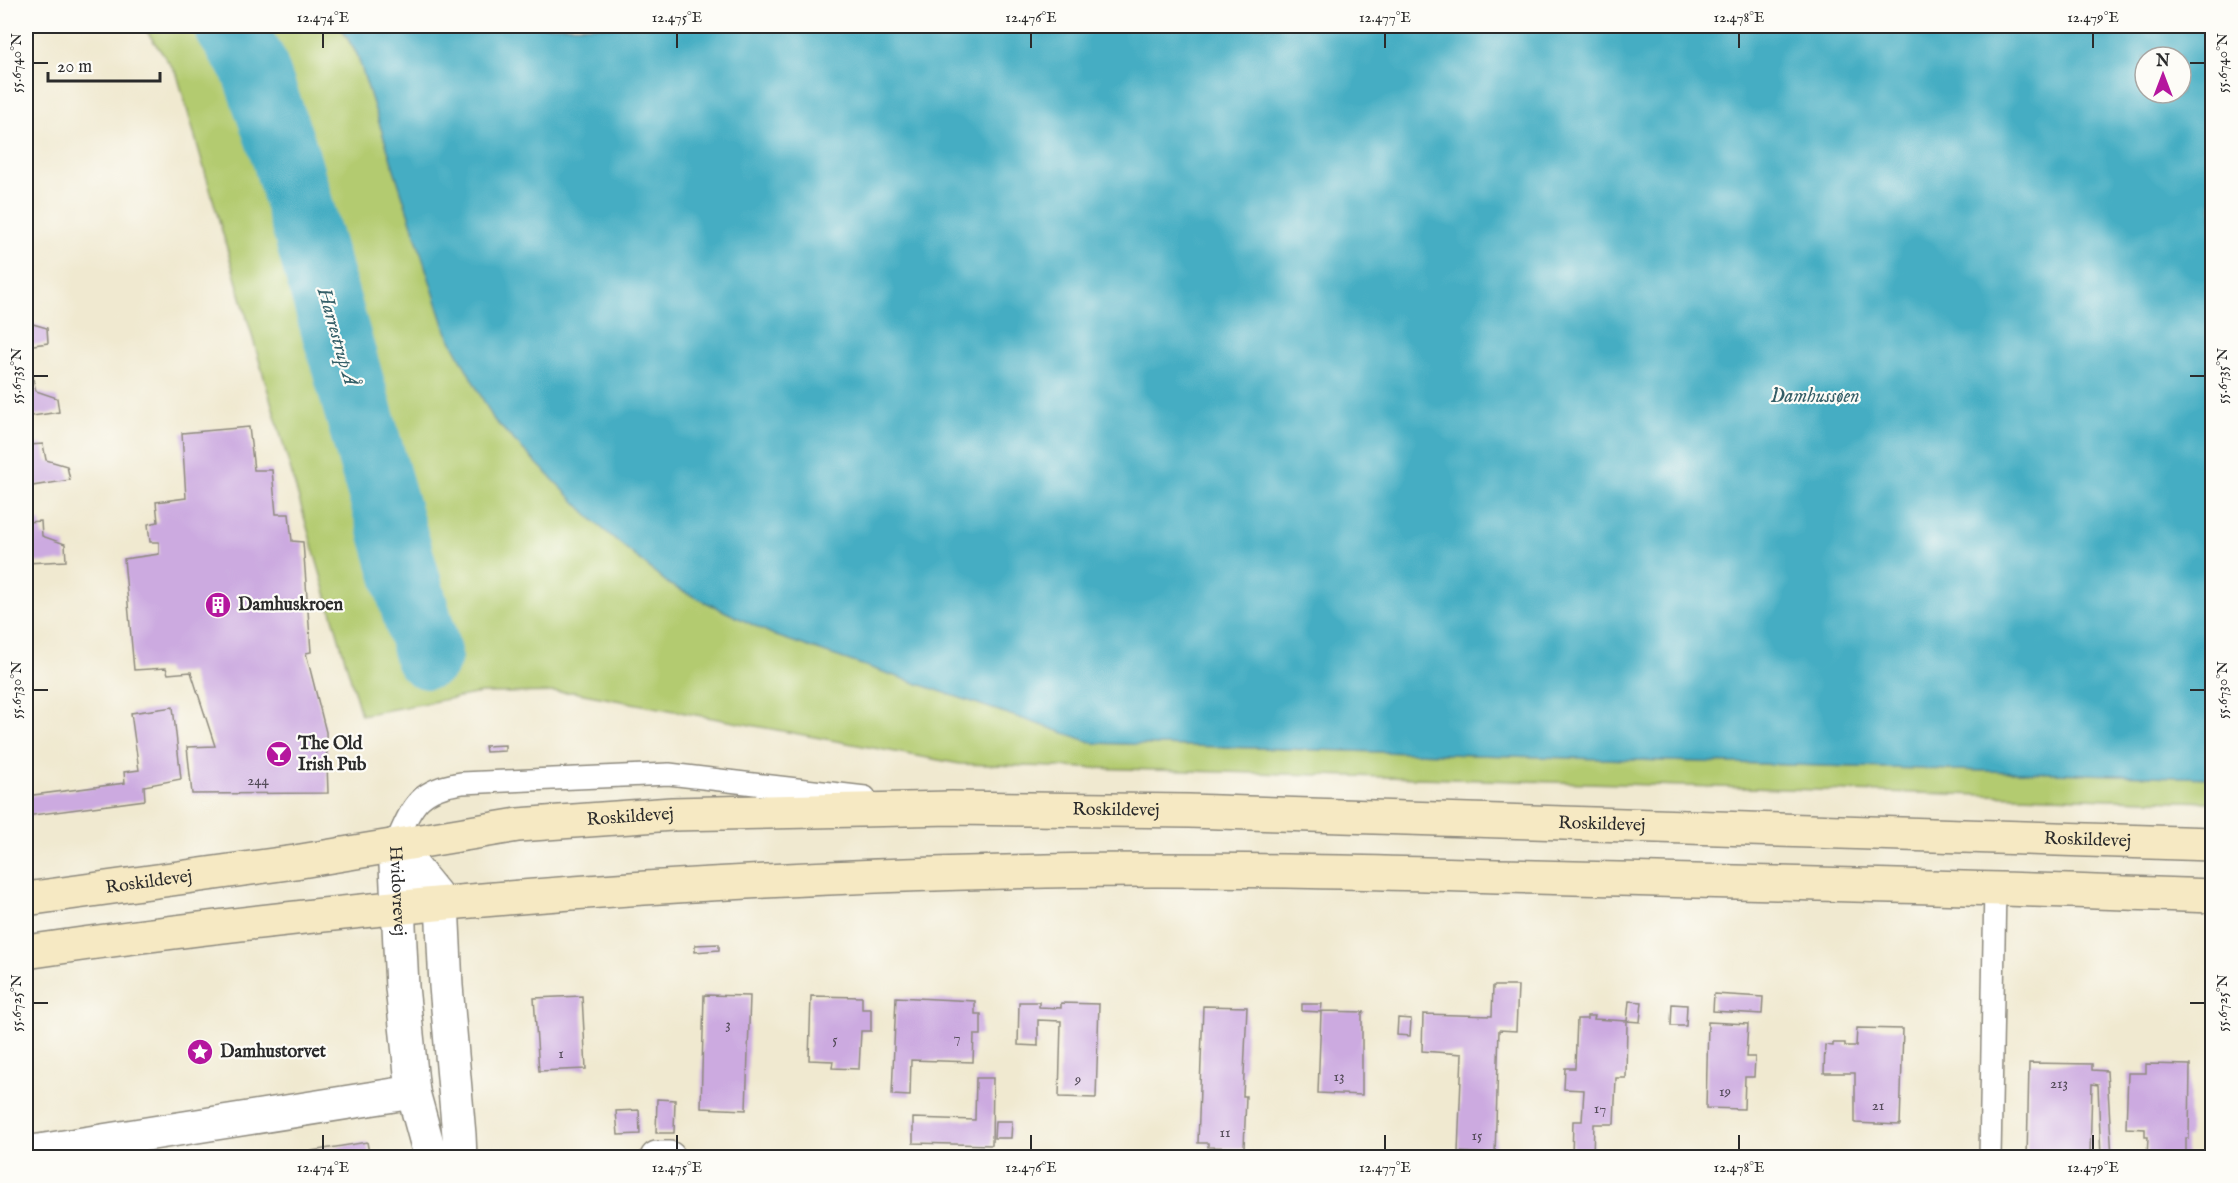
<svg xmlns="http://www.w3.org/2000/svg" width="2238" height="1183" font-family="'IM FELL English',serif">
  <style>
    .green { fill: #b3cb70; stroke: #6f7b4e; stroke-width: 1.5 }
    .water { fill: #44adc3; stroke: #386c77; stroke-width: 1.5; fill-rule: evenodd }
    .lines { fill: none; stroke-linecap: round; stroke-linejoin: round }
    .river { stroke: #44adc3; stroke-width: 68 }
    .building { fill: #ccaae0 }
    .service-casing { stroke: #8e8a7e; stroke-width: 24 }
    .minor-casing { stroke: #8e8a7e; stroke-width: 36 }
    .tertiary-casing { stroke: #8e8a7e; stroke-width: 36 }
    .secondary-casing { stroke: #8e8a7e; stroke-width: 36 }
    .service { stroke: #fff; stroke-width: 21 }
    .minor { stroke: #fff; stroke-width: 33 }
    .tertiary { stroke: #fff; stroke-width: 33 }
    .secondary { stroke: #f6e9c3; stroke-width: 33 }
    .ticks { fill: none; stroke: #2b2b2b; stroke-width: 2 }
    .labels { text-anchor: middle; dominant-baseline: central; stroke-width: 4.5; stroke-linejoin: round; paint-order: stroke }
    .number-label { font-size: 15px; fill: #534b58 }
    .poi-label { font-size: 18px; font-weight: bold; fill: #2b2b2b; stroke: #fdfcf7; text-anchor: start }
    .street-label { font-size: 18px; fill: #2b2b2b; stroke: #fdfcf7 }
    .water-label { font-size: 20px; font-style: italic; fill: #355f68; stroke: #fdfcf7 }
    .neatline { fill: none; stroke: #2b2b2b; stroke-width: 2 }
    .ticks-label { font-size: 15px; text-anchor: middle; fill: #2b2b2b }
  </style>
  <rect width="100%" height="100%" fill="#fdfcf7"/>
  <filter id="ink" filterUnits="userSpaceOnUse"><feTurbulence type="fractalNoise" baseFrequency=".0167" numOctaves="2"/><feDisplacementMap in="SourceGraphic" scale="12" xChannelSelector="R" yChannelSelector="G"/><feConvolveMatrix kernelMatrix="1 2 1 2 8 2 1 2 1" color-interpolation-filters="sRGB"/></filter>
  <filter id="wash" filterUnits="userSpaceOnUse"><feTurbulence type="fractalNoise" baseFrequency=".008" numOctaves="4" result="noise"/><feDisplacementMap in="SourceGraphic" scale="24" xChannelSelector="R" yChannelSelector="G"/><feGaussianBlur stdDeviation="1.35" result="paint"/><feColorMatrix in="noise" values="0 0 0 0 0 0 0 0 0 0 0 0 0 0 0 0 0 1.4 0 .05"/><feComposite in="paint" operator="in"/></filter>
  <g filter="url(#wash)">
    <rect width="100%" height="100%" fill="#f0e9d0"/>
    <!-- green -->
    <path class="green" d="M 143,26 L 340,26 L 357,54 L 1094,743 L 2212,778 L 2212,802 L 960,764 L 573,692 L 481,693 L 361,715 L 177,74 Z"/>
    <!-- water -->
    <path class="water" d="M 340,26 L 2212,26 L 2212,778 L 1094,743 L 776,636 L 670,585 L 598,525 L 494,420 L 446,331 L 357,54 ZM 2145,57 L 2181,57 L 2181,93 L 2145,93 Z"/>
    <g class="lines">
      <!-- river -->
      <path class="river" d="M 228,26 L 253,64 L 285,155 L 428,655"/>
    </g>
    <g id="blocks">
      <!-- building -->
      <path class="building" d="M 26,322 L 47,328 L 48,343 L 26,346 Z
        M 26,375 L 32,375 L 36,391 L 57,398 L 59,412 L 26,417 Z
        M 249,427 L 254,470 L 272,470 L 276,514 L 289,514 L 292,541 L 303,542 L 311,652 L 306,653 L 326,732 L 328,793 L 192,794 L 187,747 L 215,746 L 191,672 L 168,674 L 166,668 L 134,670 L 124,559 L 159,554 L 159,542 L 150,542 L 148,524 L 158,522 L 156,502 L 186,498 L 182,433 Z
        M 26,432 L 29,445 L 43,444 L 46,460 L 67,466 L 70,480 L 26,487 Z
        M 41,521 L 42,536 L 65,544 L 66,561 L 26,563 L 26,522 Z
        M 173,707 L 181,779 L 144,786 L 145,800 L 26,816 L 26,796 L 125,783 L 124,772 L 139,770 L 131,713 Z
        M 505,745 L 505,751 L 486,752 L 485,746 Z
        M 719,944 L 719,950 L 695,952 L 695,945 Z
        M 1493,986 L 1518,986 L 1516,1031 L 1499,1030 L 1495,1154 L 1458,1152 L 1462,1054 L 1422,1051 L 1423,1014 L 1492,1016 Z
        M 1714,994 L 1763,997 L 1762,1014 L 1713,1011 Z
        M 704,995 L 750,996 L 746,1110 L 701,1108 Z
        M 582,996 L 586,1069 L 539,1071 L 534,998 Z
        M 811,996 L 862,997 L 862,1009 L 871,1009 L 871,1031 L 861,1031 L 859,1069 L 832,1068 L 833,1061 L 809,1060 Z
        M 896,997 L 975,1001 L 975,1014 L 981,1014 L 981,1035 L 974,1035 L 973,1062 L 911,1060 L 910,1096 L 892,1095 Z
        M 1629,1001 L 1642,1002 L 1640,1022 L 1627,1021 Z
        M 1019,1002 L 1039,1002 L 1039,1007 L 1061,1008 L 1061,1003 L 1099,1004 L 1096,1098 L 1059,1097 L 1061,1021 L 1038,1020 L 1038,1046 L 1018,1045 Z
        M 1302,1004 L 1322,1004 L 1321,1011 L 1364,1012 L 1362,1014 L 1362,1095 L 1318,1093 L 1321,1012 L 1302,1011 Z
        M 1672,1004 L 1687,1005 L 1686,1026 L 1671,1026 Z
        M 1203,1006 L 1247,1007 L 1243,1096 L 1246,1096 L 1244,1148 L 1208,1147 L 1208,1143 L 1198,1143 Z
        M 1587,1016 L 1595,1016 L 1594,1019 L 1627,1021 L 1626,1078 L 1616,1078 L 1614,1124 L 1594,1124 L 1593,1157 L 1572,1156 L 1573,1121 L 1582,1121 L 1584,1090 L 1564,1089 L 1565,1068 L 1575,1068 L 1577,1019 L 1587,1019 Z
        M 1398,1018 L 1411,1019 L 1410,1036 L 1397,1035 Z
        M 1708,1022 L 1748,1024 L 1746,1057 L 1755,1057 L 1754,1077 L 1745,1077 L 1744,1109 L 1706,1108 Z
        M 1857,1028 L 1903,1029 L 1900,1125 L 1855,1123 L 1855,1073 L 1824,1073 L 1825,1045 L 1833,1046 L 1833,1043 L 1845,1043 L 1845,1046 L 1856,1046 Z
        M 2029,1063 L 2092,1064 L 2092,1070 L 2107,1071 L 2112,1158 L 2101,1158 L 2098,1085 L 2092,1084 L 2090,1158 L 2027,1158 Z
        M 2146,1064 L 2190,1065 L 2189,1138 L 2186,1138 L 2186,1158 L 2147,1158 L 2148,1137 L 2145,1137 L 2145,1129 L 2126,1128 L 2128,1073 L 2146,1073 Z
        M 976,1078 L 993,1078 L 992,1145 L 913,1143 L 913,1118 L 975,1120 Z
        M 657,1099 L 675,1100 L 674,1133 L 656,1133 Z
        M 639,1110 L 640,1134 L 618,1135 L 616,1111 Z
        M 995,1121 L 1012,1121 L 1011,1138 L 994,1138 Z
        M 367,1142 L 370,1158 L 280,1158 L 280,1156 Z"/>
    </g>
  </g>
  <g filter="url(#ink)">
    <use href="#blocks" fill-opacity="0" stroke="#8e8a7e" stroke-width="1.5"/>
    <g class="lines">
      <!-- service casing -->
      <g class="service-casing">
        <path id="service" d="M 395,845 C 412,807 417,789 462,783 L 669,774 L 865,797
          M 1990,1158 L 1995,888"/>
      </g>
      <!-- minor casing -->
      <g class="minor-casing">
        <path id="minor" d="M 26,1153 L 413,1092
          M 657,1158 L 669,1158"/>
      </g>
      <!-- tertiary casing -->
      <g class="tertiary-casing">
        <g id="tertiary">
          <path d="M 395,845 L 442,903 L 446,986 L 459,1135 L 460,1158"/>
          <path id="s1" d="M 395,845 L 402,987 L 413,1092 L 431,1158"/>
        </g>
      </g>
      <!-- secondary casing -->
      <g class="secondary-casing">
        <g id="secondary">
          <path id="s2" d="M 26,899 L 295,862 L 518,825 L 672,814 L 952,808 L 1189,811 L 2212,844"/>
          <path d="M 26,952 C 363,903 705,878 1046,871 C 1222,868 1398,873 1574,878 C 1787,883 2000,888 2212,896"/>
        </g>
      </g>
      <!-- service -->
      <use href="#service" class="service"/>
      <!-- minor -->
      <use href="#minor" class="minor"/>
      <!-- tertiary -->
      <use href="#tertiary" class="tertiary"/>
      <!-- secondary -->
      <use href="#secondary" class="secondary"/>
    </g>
  </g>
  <!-- ticks -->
  <path class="ticks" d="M 323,33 L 323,48M 677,33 L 677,48M 1031,33 L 1031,48M 1385,33 L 1385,48M 1739,33 L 1739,48M 2093,33 L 2093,48M 33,63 L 48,63M 2190,63 L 2205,63M 33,376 L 48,376M 2190,376 L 2205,376M 33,690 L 48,690M 2190,690 L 2205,690M 33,1003 L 48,1003M 2190,1003 L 2205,1003M 323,1135 L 323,1150M 677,1135 L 677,1150M 1031,1135 L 1031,1150M 1385,1135 L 1385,1150M 1739,1135 L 1739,1150M 2093,1135 L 2093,1150"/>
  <!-- icons -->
  <defs>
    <g id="building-disc" transform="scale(1.35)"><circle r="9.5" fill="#b5179e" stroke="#fdfcf7"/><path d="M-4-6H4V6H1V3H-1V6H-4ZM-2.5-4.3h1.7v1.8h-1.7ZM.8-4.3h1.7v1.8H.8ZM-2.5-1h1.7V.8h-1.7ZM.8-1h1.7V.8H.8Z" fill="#fff"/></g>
    <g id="bar-disc" transform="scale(1.35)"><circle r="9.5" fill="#b5179e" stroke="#fdfcf7"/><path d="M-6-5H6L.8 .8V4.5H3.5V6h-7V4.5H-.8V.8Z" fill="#fff"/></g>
    <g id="sight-disc" transform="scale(1.35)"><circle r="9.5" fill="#b5179e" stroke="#fdfcf7"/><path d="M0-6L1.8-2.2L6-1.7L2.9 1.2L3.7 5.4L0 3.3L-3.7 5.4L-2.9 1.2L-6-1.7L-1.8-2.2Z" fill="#fff"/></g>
  </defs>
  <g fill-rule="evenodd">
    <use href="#building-disc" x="218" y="605"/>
    <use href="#bar-disc" x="279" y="754"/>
    <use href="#sight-disc" x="200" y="1052"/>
  </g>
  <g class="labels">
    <!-- number labels -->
    <g class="number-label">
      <text x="258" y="780">244</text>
      <text x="728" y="1024">3</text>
      <text x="957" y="1037">7</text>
      <text x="835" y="1039">5</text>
      <text x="561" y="1053">1</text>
      <text x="1339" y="1076">13</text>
      <text x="1078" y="1079">9</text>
      <text x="2059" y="1083">213</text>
      <text x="1725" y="1091">19</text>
      <text x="1878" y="1105">21</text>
      <text x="1600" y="1108">17</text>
      <text x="1225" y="1132">11</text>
      <text x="1477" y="1135">15</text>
    </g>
    <!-- poi labels -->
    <g class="poi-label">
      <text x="238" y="605">Damhuskroen</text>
      <text x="298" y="744">The Old<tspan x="298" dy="21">Irish Pub</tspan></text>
      <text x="220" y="1052">Damhustorvet</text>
    </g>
    <!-- street labels -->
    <g class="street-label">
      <text stroke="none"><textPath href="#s2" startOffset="1096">Roskildevej</textPath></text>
      <text stroke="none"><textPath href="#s2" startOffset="610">Roskildevej</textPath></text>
      <text stroke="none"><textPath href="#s2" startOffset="1582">Roskildevej</textPath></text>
      <text stroke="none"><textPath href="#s2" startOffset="2068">Roskildevej</textPath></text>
      <text stroke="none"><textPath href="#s2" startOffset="124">Roskildevej</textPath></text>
      <text stroke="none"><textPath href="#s1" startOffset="46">Hvidovrevej</textPath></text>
    </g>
    <!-- water labels -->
    <g class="water-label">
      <text transform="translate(337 337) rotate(74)">Harrestrup Å</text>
      <text x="1815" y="396">Damhussøen</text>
    </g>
  </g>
  <!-- margin -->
  <rect width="2238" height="1183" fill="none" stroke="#fdfcf7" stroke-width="66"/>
  <!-- north arrow -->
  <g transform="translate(2163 75)"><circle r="28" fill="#fdfcf7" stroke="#a9a8a5" stroke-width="1.5"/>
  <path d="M0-4.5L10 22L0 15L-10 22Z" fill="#b5179e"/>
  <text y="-9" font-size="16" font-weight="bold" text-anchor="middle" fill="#2b2b2b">N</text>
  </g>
  <!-- scale -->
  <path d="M48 72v9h112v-9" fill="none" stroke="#2b2b2b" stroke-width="3"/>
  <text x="57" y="72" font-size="18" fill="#2b2b2b" stroke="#fdfcf7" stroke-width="4.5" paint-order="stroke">20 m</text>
  <rect x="33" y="33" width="2172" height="1117" class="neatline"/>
  <g class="ticks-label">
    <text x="323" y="22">12.474°E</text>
    <text x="677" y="22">12.475°E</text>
    <text x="1031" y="22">12.476°E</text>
    <text x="1385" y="22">12.477°E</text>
    <text x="1739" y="22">12.478°E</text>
    <text x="2093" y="22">12.479°E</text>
    <text transform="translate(16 63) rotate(-90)" y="5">55.6740°N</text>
    <text transform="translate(2222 63) rotate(-90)" y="5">55.6740°N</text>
    <text transform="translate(16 376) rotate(-90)" y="5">55.6735°N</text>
    <text transform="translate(2222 376) rotate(-90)" y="5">55.6735°N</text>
    <text transform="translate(16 690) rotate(-90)" y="5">55.6730°N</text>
    <text transform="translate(2222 690) rotate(-90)" y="5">55.6730°N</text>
    <text transform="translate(16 1003) rotate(-90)" y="5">55.6725°N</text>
    <text transform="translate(2222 1003) rotate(-90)" y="5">55.6725°N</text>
    <text x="323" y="1172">12.474°E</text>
    <text x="677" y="1172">12.475°E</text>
    <text x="1031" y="1172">12.476°E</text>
    <text x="1385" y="1172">12.477°E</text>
    <text x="1739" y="1172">12.478°E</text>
    <text x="2093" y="1172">12.479°E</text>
  </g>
</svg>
